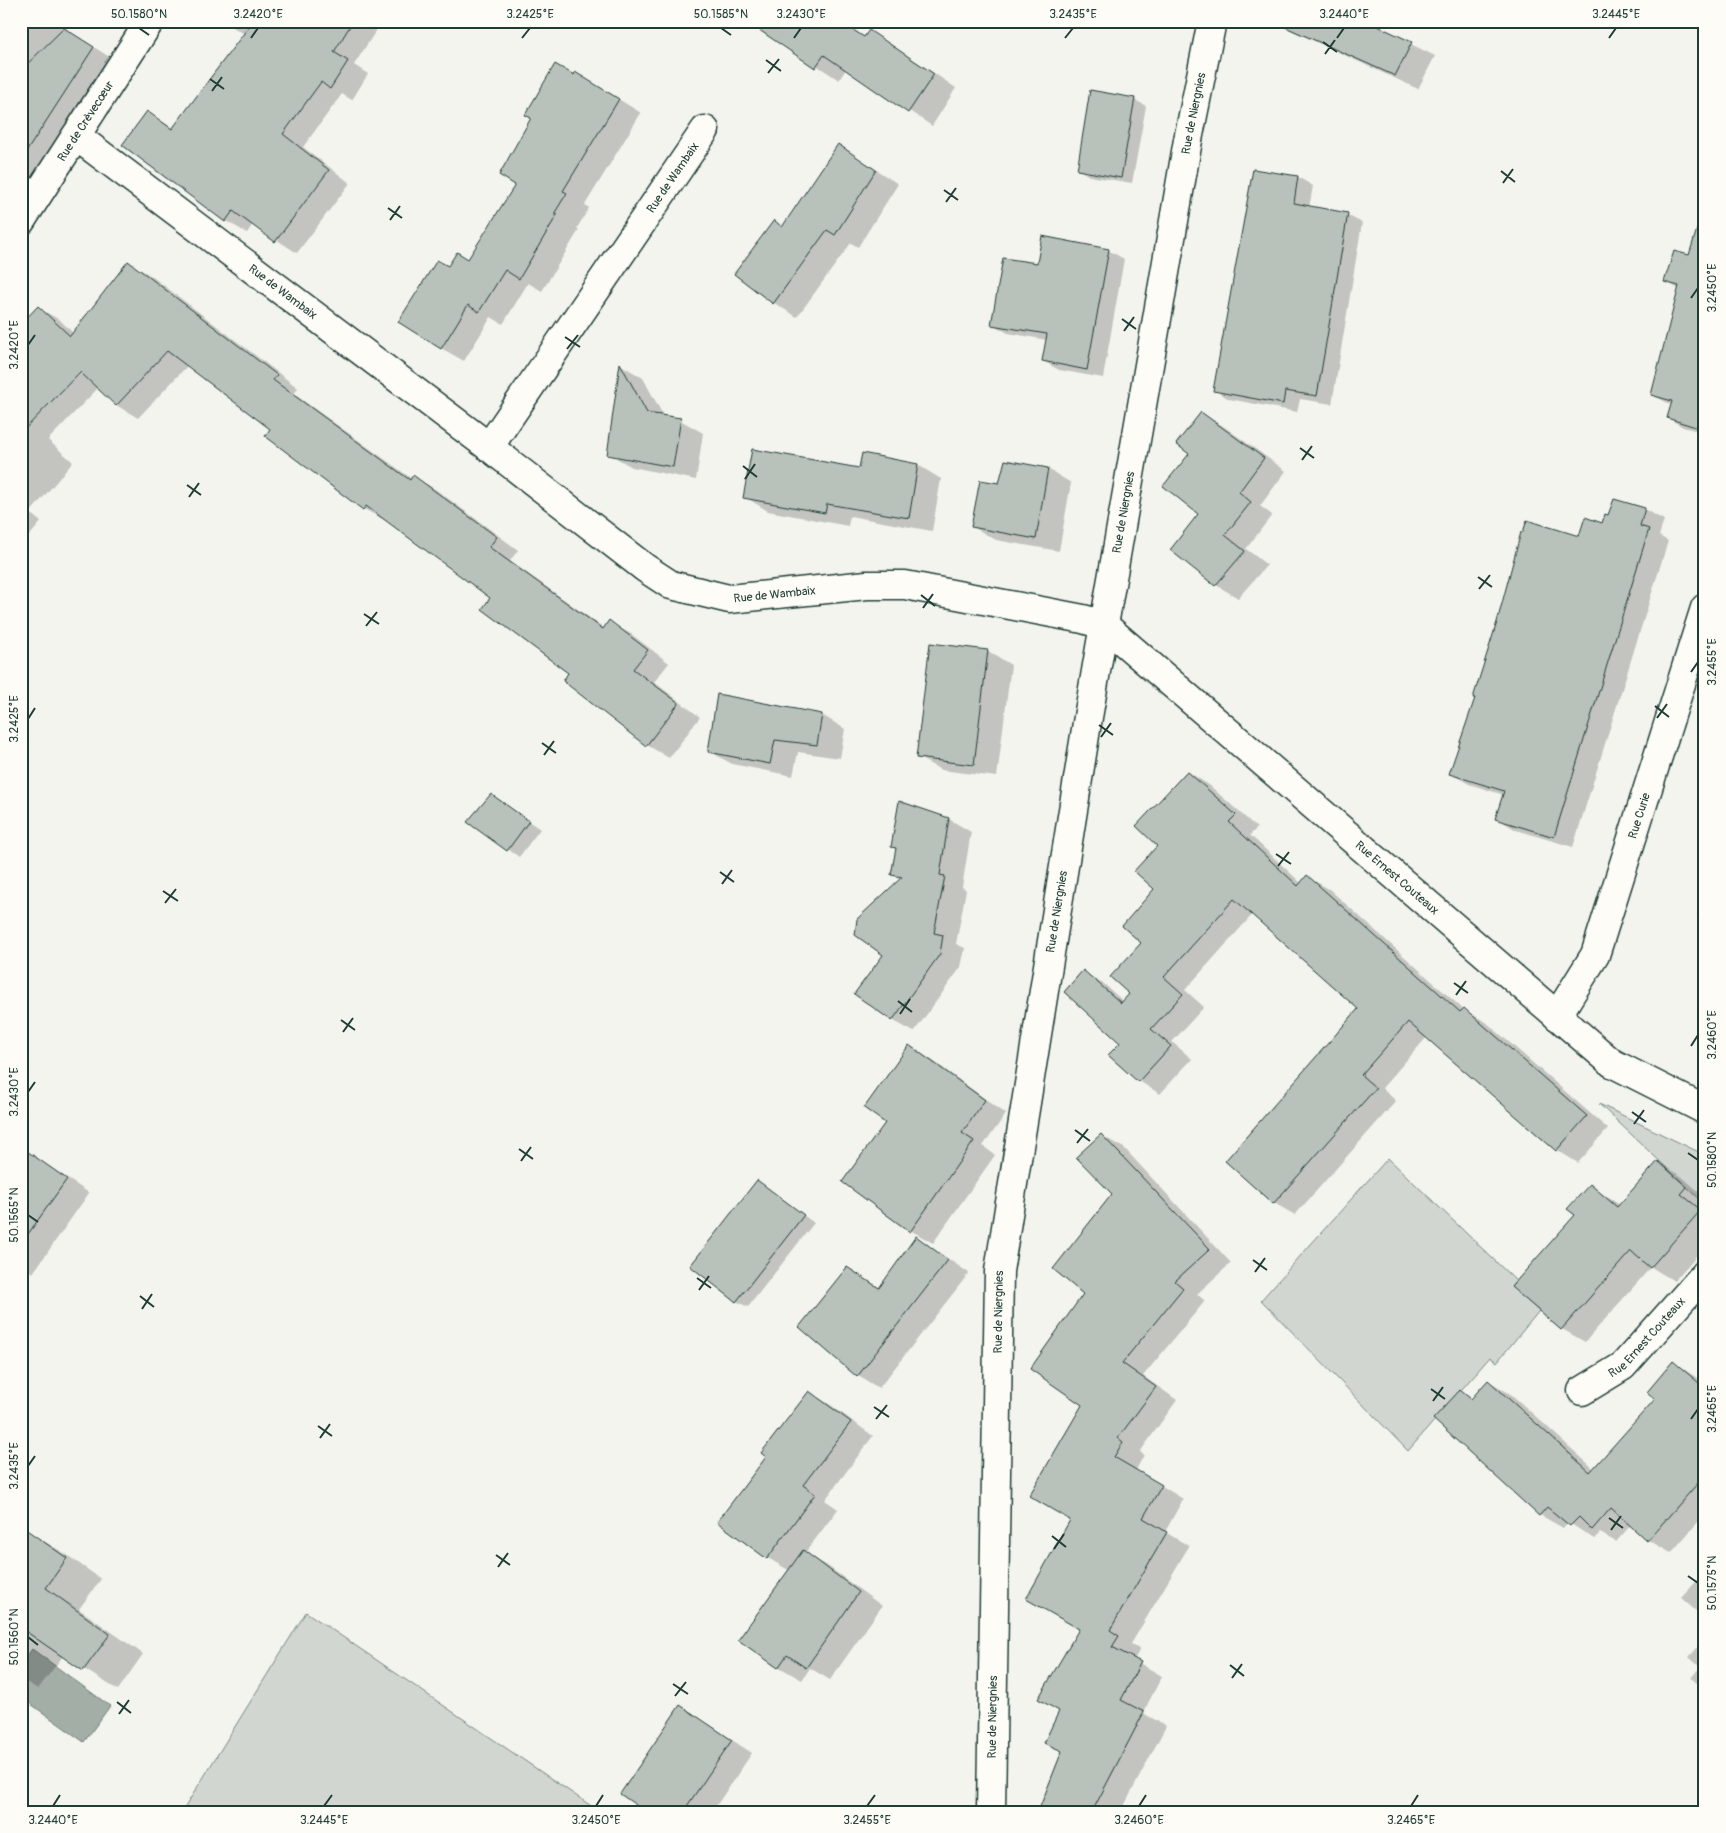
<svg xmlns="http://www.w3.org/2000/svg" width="1726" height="1833" font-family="Pangolin,sans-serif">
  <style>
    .green { fill: #d1d6d1; stroke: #788a82 }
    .water { fill: #a3aea7; stroke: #6e8179 }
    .shadow { fill: #0003 }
    .building { fill: #b9c1bb; stroke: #1f3d34 }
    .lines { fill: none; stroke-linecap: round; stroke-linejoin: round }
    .street-casing { stroke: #1f3d34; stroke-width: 31 }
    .secondary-casing { stroke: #1f3d34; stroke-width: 31 }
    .street { stroke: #fdfcf7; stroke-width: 28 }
    .secondary { stroke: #fdfcf7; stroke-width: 28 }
    .ticks { fill: none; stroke: #1f3d34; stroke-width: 2 }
    .labels { text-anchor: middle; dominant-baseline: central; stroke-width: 4; stroke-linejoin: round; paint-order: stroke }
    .street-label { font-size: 12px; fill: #1f3d34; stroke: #fdfcf7 }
    .neatline { fill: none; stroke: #1f3d34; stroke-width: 2 }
    .ticks-label { font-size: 12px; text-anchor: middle; fill: #1f3d34 }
  </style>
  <rect width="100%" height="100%" fill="#f4f4ef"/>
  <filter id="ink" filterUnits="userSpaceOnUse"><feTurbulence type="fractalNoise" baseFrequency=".02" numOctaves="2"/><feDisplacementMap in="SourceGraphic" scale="10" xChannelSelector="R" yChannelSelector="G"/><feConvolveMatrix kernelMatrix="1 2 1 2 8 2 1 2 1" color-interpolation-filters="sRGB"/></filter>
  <g filter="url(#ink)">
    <!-- green -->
    <path class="green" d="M 1599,1104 L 1705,1155 L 1705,1204 Z
      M 1388,1158 L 1516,1281 L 1512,1286 L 1539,1311 L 1497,1362 L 1490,1357 L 1408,1451 L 1261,1300 Z
      M 306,1612 L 600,1812 L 182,1812 Z"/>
    <!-- water -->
    <path class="water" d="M 32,1649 L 110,1706 L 84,1742 L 21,1697 L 21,1664 Z"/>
    <!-- shadow -->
    <path class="shadow" d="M 21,21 L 73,21 L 66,29 L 114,60 L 21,203 Z
      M 234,21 L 382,21 L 354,65 L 368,74 L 352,100 L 342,94 L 303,147 L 350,183 L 297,253 L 253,224 L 247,233 L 226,221 L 124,144 L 147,112 L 174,129 L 245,34 L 231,26 Z
      M 749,21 L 841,21 L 866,38 L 869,32 L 892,45 L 956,88 L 932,126 L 846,69 L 839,80 Z
      M 1271,21 L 1364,21 L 1435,56 L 1418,89 Z
      M 574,77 L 599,87 L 641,113 L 585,205 L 589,208 L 577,228 L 579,230 L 542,291 L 528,283 L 503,324 L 491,317 L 464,361 L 441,348 L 448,268 L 469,261 L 517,184 Z
      M 1091,92 L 1135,100 L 1146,106 L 1132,183 L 1089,176 L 1078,169 Z
      M 838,145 L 898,184 L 858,247 L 851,243 L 797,317 L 774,303 L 775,222 L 784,227 Z
      M 1254,170 L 1298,177 L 1313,186 L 1309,208 L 1347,215 L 1362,223 L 1332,404 L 1300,399 L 1297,412 L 1229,399 L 1215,390 Z
      M 1705,210 L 1705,433 L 1683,427 L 1668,418 L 1672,405 L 1652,395 L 1680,290 L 1665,281 L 1689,256 Z
      M 1108,250 L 1124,259 L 1103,378 L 1059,370 L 1043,361 L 1047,340 L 1008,333 L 992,324 Z
      M 128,263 L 150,275 L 298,388 L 294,394 L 412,479 L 414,477 L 435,489 L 518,550 L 510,561 L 604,628 L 609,622 L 631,634 L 669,663 L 654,682 L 700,717 L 669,758 L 647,745 L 564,681 L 570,673 L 492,598 L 387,520 L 386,521 L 364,509 L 266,436 L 272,429 L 188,365 L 138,418 L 116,405 L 98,388 L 48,440 L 73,462 L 30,513 L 41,522 L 21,546 L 21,350 L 38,308 L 60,320 L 74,334 Z
      M 621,365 L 643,378 L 664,417 L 680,420 L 703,433 L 696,480 L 632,467 L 609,454 Z
      M 1201,413 L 1223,426 L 1286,471 L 1260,506 L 1272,515 L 1246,549 L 1267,565 L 1238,598 L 1216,585 L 1172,550 L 1200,514 Z
      M 863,454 L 918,465 L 941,479 L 932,531 L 850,516 L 848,526 L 768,511 L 745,497 L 860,469 Z
      M 1048,469 L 1071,483 L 1059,551 L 996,540 L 973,527 L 1000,485 Z
      M 1644,509 L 1664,520 L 1659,536 L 1668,541 L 1573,847 L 1516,830 L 1497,818 L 1504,795 L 1469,784 L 1450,773 L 1580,538 L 1603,525 Z
      M 988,651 L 1011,665 L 997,777 L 941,770 L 917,757 Z
      M 718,696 L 822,715 L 845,729 L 840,758 L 798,752 L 793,776 L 732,764 L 709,751 Z
      M 1188,772 L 1209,785 L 1257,828 L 1250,835 L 1301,883 L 1307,877 L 1329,889 L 1464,1010 L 1486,1022 L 1608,1129 L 1578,1163 L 1557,1150 L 1427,1037 L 1382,1088 L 1396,1101 L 1295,1215 L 1274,1203 L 1359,1009 L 1253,914 L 1185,990 L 1204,1007 L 1172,1042 L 1192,1059 L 1160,1094 L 1139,1081 L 1110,1055 L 1121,1042 L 1083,972 L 1104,984 L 1124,1002 L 1131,994 L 1156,889 L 1159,845 Z
      M 491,795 L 540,829 L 519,857 L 469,822 Z
      M 949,819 L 971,832 L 962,887 L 966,890 L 956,944 L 965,948 L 961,967 L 914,1032 L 892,1020 L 884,954 L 901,879 L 892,874 L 897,850 L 892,847 Z
      M 1705,896 L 1705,921 L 1697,916 Z
      M 1705,929 L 1705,940 L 1702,938 Z
      M 910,1047 L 932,1060 L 1006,1114 L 983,1146 L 995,1155 L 933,1243 L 910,1230 L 887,1123 Z
      M 1102,1136 L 1124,1148 L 1231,1263 L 1197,1294 L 1205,1301 L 1143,1376 L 1177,1400 L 1140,1452 L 1144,1455 L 1136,1470 L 1183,1499 L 1165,1532 L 1189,1546 L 1131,1644 L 1140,1649 L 1134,1660 L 1162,1676 L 1143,1713 L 1166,1726 L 1123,1808 L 1133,1812 L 1039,1812 L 1063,1752 L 1046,1742 L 1061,1711 L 1080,1629 L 1072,1519 L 1083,1405 L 1085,1294 L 1113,1194 Z
      M 21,1148 L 89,1193 L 33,1273 L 30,1271 L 21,1283 Z
      M 1658,1162 L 1681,1176 L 1705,1197 L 1705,1246 L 1674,1281 L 1651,1267 L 1585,1342 L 1562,1329 L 1576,1215 L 1590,1186 L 1620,1205 Z
      M 758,1182 L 814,1223 L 748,1307 L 736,1301 Z
      M 917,1238 L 969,1273 L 879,1388 L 858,1376 L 801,1327 L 848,1268 L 880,1288 Z
      M 1674,1363 L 1705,1383 L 1705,1514 L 1671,1553 L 1648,1540 L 1631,1525 L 1616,1542 L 1600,1533 L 1594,1539 L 1568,1522 L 1563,1528 L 1540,1515 L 1460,1391 L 1473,1399 L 1489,1381 L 1512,1395 L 1594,1469 L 1657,1399 Z
      M 809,1392 L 832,1406 L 873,1436 L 825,1500 L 838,1509 L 805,1553 L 826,1565 L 882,1606 L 830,1680 L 810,1668 L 802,1680 L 779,1667 L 790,1571 L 768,1558 L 719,1522 L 768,1457 Z
      M 30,1533 L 64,1553 L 101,1579 L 79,1609 L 143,1654 L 118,1690 L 63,1656 L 38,1689 L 21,1679 L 21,1545 Z
      M 1705,1572 L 1705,1619 L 1681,1598 Z
      M 1705,1639 L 1705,1690 L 1691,1678 L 1700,1667 L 1689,1657 Z
      M 681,1707 L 752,1753 L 712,1812 L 649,1812 Z"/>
    <!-- building -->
    <path class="building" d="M 253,21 L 353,21 L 334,52 L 348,61 L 330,89 L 321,82 L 283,134 L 329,170 L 275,242 L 233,211 L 225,222 L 122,145 L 147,111 L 172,129 Z
      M 746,21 L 846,21 L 844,24 L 864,37 L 869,30 L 934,74 L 908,113 L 824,55 L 815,68 Z
      M 1272,21 L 1367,21 L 1412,42 L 1395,76 Z
      M 64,28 L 94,47 L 21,160 L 21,70 Z
      M 555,64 L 574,75 L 575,72 L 619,99 L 563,191 L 567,193 L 554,214 L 557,215 L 519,279 L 505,270 L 479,312 L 468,305 L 441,349 L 398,322 L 437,260 L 448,266 L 457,252 L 468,259 L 515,185 L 499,175 L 531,118 L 525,115 Z
      M 1090,90 L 1135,98 L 1121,178 L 1077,170 Z
      M 838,144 L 876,170 L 835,235 L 827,230 L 773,304 L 734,274 L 774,220 L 782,227 Z
      M 1253,169 L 1298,176 L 1294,203 L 1348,213 L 1317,396 L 1285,391 L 1283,404 L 1213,391 Z
      M 1697,229 L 1705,230 L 1705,430 L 1667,418 L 1672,401 L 1651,395 L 1679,286 L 1664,282 L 1674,251 L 1689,255 Z
      M 1042,236 L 1109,249 L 1087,370 L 1042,361 L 1047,334 L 991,325 L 1003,258 L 1037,263 Z
      M 128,261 L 277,375 L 273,380 L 410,480 L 413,475 L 497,537 L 489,547 L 603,629 L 609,620 L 648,650 L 633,669 L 679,703 L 646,746 L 563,681 L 568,673 L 482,609 L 490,598 L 366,506 L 363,510 L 265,436 L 270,429 L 167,351 L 116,406 L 80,372 L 21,433 L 21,324 L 38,306 L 70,336 Z
      M 620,363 L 647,413 L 681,418 L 673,467 L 607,455 Z
      M 1201,412 L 1264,458 L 1239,492 L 1251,502 L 1225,535 L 1245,551 L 1215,586 L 1170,550 L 1198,514 L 1163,486 L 1189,454 L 1176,444 Z
      M 752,449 L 859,468 L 862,453 L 918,464 L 909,518 L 827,504 L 825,513 L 743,498 Z
      M 1005,460 L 1048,468 L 1036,539 L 971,527 L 980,480 L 999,483 Z
      M 1614,499 L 1645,508 L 1640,526 L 1649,529 L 1554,837 L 1495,819 L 1504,791 L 1449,774 L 1475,698 L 1473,698 L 1497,622 L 1521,532 L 1523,532 L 1527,520 L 1579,536 L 1585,517 L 1602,523 L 1605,514 L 1608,515 Z
      M 930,643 L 988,650 L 974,765 L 916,758 Z
      M 717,694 L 822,714 L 817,745 L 775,740 L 770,764 L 708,752 Z
      M 1187,771 L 1236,815 L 1229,822 L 1298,886 L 1307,875 L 1460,1012 L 1464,1008 L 1587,1116 L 1556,1151 L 1408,1022 L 1361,1075 L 1376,1088 L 1273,1204 L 1225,1161 L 1358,1009 L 1234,899 L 1164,977 L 1183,994 L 1151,1029 L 1171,1046 L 1138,1082 L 1108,1055 L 1120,1043 L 1064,992 L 1083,970 L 1121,1003 L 1129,994 L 1110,977 L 1141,943 L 1122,926 L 1154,889 L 1134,871 L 1157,846 L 1136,826 Z
      M 491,794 L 529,821 L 507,851 L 467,822 Z
      M 899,801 L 949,818 L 940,875 L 945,876 L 934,933 L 943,935 L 940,954 L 892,1021 L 854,994 L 883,955 L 855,935 L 857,919 L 902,877 L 891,875 L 896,848 L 891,847 Z
      M 909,1045 L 985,1100 L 962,1133 L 974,1141 L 910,1232 L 842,1182 L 885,1123 L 864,1108 Z
      M 1101,1134 L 1210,1249 L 1175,1281 L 1183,1288 L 1122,1363 L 1156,1387 L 1118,1438 L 1123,1442 L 1114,1457 L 1162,1485 L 1143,1518 L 1167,1532 L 1110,1630 L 1119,1636 L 1112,1647 L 1141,1662 L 1121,1700 L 1144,1712 L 1092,1812 L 1038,1812 L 1062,1751 L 1044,1743 L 1059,1711 L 1038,1699 L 1079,1629 L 1026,1599 L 1070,1520 L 1029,1496 L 1082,1405 L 1030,1369 L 1083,1294 L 1053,1269 L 1112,1194 L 1076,1157 Z
      M 21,1147 L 67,1179 L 21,1244 Z
      M 1658,1161 L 1687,1187 L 1681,1194 L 1701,1210 L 1650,1268 L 1631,1251 L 1561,1330 L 1511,1287 L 1575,1215 L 1567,1209 L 1590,1184 L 1617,1207 Z
      M 757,1180 L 804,1215 L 736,1302 L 690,1266 Z
      M 916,1236 L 948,1260 L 857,1377 L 799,1327 L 847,1267 L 879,1288 Z
      M 1673,1361 L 1705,1388 L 1705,1475 L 1647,1541 L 1611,1508 L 1592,1530 L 1579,1517 L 1570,1526 L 1547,1507 L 1539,1516 L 1433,1419 L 1460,1390 L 1471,1399 L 1488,1380 L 1590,1472 L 1655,1399 L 1647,1392 Z
      M 809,1391 L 851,1422 L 803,1485 L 815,1494 L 767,1559 L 717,1522 L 766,1457 L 761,1453 Z
      M 21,1526 L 67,1558 L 46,1588 L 110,1634 L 83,1671 L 21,1628 Z
      M 803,1550 L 859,1592 L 806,1668 L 787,1655 L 778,1668 L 738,1640 Z
      M 680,1705 L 732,1740 L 683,1812 L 646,1812 L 620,1794 Z"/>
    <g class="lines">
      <!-- street casing -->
      <g class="street-casing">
        <g id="street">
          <path id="s1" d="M 76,136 L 489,447 L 645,568 L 671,585 L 729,599 L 867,585 L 905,585 L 1083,619 L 1104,625 L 1612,1063 L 1705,1110"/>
          <path id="s2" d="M 489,447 L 705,130"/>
          <path id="s3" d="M 1557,1016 L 1595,955 L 1705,608"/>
          <path id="s4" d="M 1582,1391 L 1623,1366 L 1705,1274"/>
        </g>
      </g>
      <!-- secondary casing -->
      <g class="secondary-casing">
        <g id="secondary">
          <path id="s5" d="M 21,221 L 150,21"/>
          <path id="s6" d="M 991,1812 L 999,1271 L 1087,723 L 1188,140 L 1212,21"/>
        </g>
      </g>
      <!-- street -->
      <use href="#street" class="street"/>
      <!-- secondary -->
      <use href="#secondary" class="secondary"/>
    </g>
  </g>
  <!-- ticks -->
  <path class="ticks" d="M 139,28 L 149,35M 721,28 L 731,35M 251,38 L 258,28M 522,38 L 530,28M 794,38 L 801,28M 1065,38 L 1073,28M 1337,38 L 1344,28M 1609,38 L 1616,28M 1323,42 L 1337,52M 1325,54 L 1335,40M 766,60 L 781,71M 768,73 L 779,59M 210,79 L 224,89M 212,91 L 222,77M 1501,171 L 1515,182M 1503,183 L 1513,169M 944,190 L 958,200M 946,202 L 956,188M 388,208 L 402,218M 390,220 L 400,206M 1691,298 L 1698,288M 1122,319 L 1136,329M 1124,331 L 1134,317M 565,337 L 580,347M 28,345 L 35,335M 567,349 L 578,335M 1300,448 L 1314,458M 1302,460 L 1312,446M 743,466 L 757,477M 745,479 L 755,464M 187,485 L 201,495M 189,497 L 199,483M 1478,577 L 1492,587M 1479,589 L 1490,575M 921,595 L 935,606M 923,608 L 933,594M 364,614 L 379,624M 366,626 L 377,612M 1691,672 L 1698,662M 1655,706 L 1669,717M 1657,718 L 1667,704M 28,719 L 35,708M 1099,725 L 1113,735M 1101,737 L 1111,723M 542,743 L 556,753M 544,755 L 554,741M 1276,854 L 1291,864M 1278,866 L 1289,852M 720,872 L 734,882M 722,884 L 732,870M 163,891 L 178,901M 165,903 L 176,889M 1454,983 L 1468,993M 1456,995 L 1466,981M 898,1001 L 912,1012M 900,1014 L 910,999M 341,1020 L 355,1030M 343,1032 L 353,1018M 1691,1046 L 1698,1035M 28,1092 L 35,1082M 1632,1112 L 1646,1122M 1634,1124 L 1644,1110M 1075,1130 L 1090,1141M 1077,1143 L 1088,1129M 519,1149 L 533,1159M 1688,1153 L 1698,1160M 521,1161 L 531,1147M 28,1215 L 38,1222M 1253,1260 L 1267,1270M 1255,1272 L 1265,1258M 697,1278 L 711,1288M 699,1290 L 709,1276M 140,1296 L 154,1307M 142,1309 L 152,1294M 1431,1389 L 1445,1399M 1433,1401 L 1443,1387M 874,1407 L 889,1417M 876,1419 L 887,1405M 1691,1419 L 1698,1409M 318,1426 L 332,1436M 320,1438 L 330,1424M 28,1466 L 35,1456M 1609,1518 L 1623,1528M 1611,1530 L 1621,1516M 1052,1536 L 1066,1547M 1054,1549 L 1064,1534M 496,1555 L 510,1565M 498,1567 L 508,1553M 1688,1576 L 1698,1583M 28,1637 L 38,1645M 1230,1665 L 1244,1676M 1232,1678 L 1242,1664M 673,1684 L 688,1694M 675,1696 L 686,1682M 117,1702 L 131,1713M 119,1714 L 129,1700M 53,1806 L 60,1795M 324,1806 L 332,1795M 596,1806 L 603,1795M 867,1806 L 875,1795M 1139,1806 L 1146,1795M 1411,1806 L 1418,1795"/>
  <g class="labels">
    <!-- street labels -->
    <g class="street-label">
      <text stroke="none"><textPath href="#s6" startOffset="1715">Rue de Niergnies</textPath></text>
      <text stroke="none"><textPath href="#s5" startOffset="119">Rue de Crèvecœur</textPath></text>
      <text stroke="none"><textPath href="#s2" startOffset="326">Rue de Wambaix</textPath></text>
      <text stroke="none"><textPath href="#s1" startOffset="259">Rue de Wambaix</textPath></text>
      <text stroke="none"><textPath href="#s6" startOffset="1310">Rue de Niergnies</textPath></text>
      <text stroke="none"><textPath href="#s1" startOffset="851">Rue de Wambaix</textPath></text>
      <text stroke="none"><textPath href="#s3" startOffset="218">Rue Curie</textPath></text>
      <text stroke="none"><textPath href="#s1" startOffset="1572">Rue Ernest Couteaux</textPath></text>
      <text stroke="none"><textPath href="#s6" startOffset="905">Rue de Niergnies</textPath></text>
      <text stroke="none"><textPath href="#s6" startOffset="500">Rue de Niergnies</textPath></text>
      <text stroke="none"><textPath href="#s4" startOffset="85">Rue Ernest Couteaux</textPath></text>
      <text stroke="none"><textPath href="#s6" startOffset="95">Rue de Niergnies</textPath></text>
    </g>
  </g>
  <!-- margin -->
  <rect width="1726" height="1833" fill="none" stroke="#fdfcf7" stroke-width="55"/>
  <rect x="28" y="28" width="1670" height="1778" class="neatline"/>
  <g class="ticks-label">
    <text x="139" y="18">50.1580°N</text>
    <text x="258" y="18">3.2420°E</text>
    <text x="530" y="18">3.2425°E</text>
    <text x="721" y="18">50.1585°N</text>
    <text x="801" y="18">3.2430°E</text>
    <text x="1073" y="18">3.2435°E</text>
    <text x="1344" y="18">3.2440°E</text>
    <text x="1616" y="18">3.2445°E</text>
    <text transform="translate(1712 288) rotate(-90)" y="4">3.2450°E</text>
    <text transform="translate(14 345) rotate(-90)" y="4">3.2420°E</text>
    <text transform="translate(1712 662) rotate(-90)" y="4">3.2455°E</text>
    <text transform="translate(14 719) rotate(-90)" y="4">3.2425°E</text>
    <text transform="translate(1712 1035) rotate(-90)" y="4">3.2460°E</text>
    <text transform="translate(14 1092) rotate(-90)" y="4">3.2430°E</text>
    <text transform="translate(1712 1160) rotate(-90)" y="4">50.1580°N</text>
    <text transform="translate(14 1215) rotate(-90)" y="4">50.1565°N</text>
    <text transform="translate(1712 1409) rotate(-90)" y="4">3.2465°E</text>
    <text transform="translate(14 1466) rotate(-90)" y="4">3.2435°E</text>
    <text transform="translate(1712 1583) rotate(-90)" y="4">50.1575°N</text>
    <text transform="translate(14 1637) rotate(-90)" y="4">50.1560°N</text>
    <text x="53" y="1824">3.2440°E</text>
    <text x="324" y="1824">3.2445°E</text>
    <text x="596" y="1824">3.2450°E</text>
    <text x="867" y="1824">3.2455°E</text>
    <text x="1139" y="1824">3.2460°E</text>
    <text x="1411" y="1824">3.2465°E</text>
  </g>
</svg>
